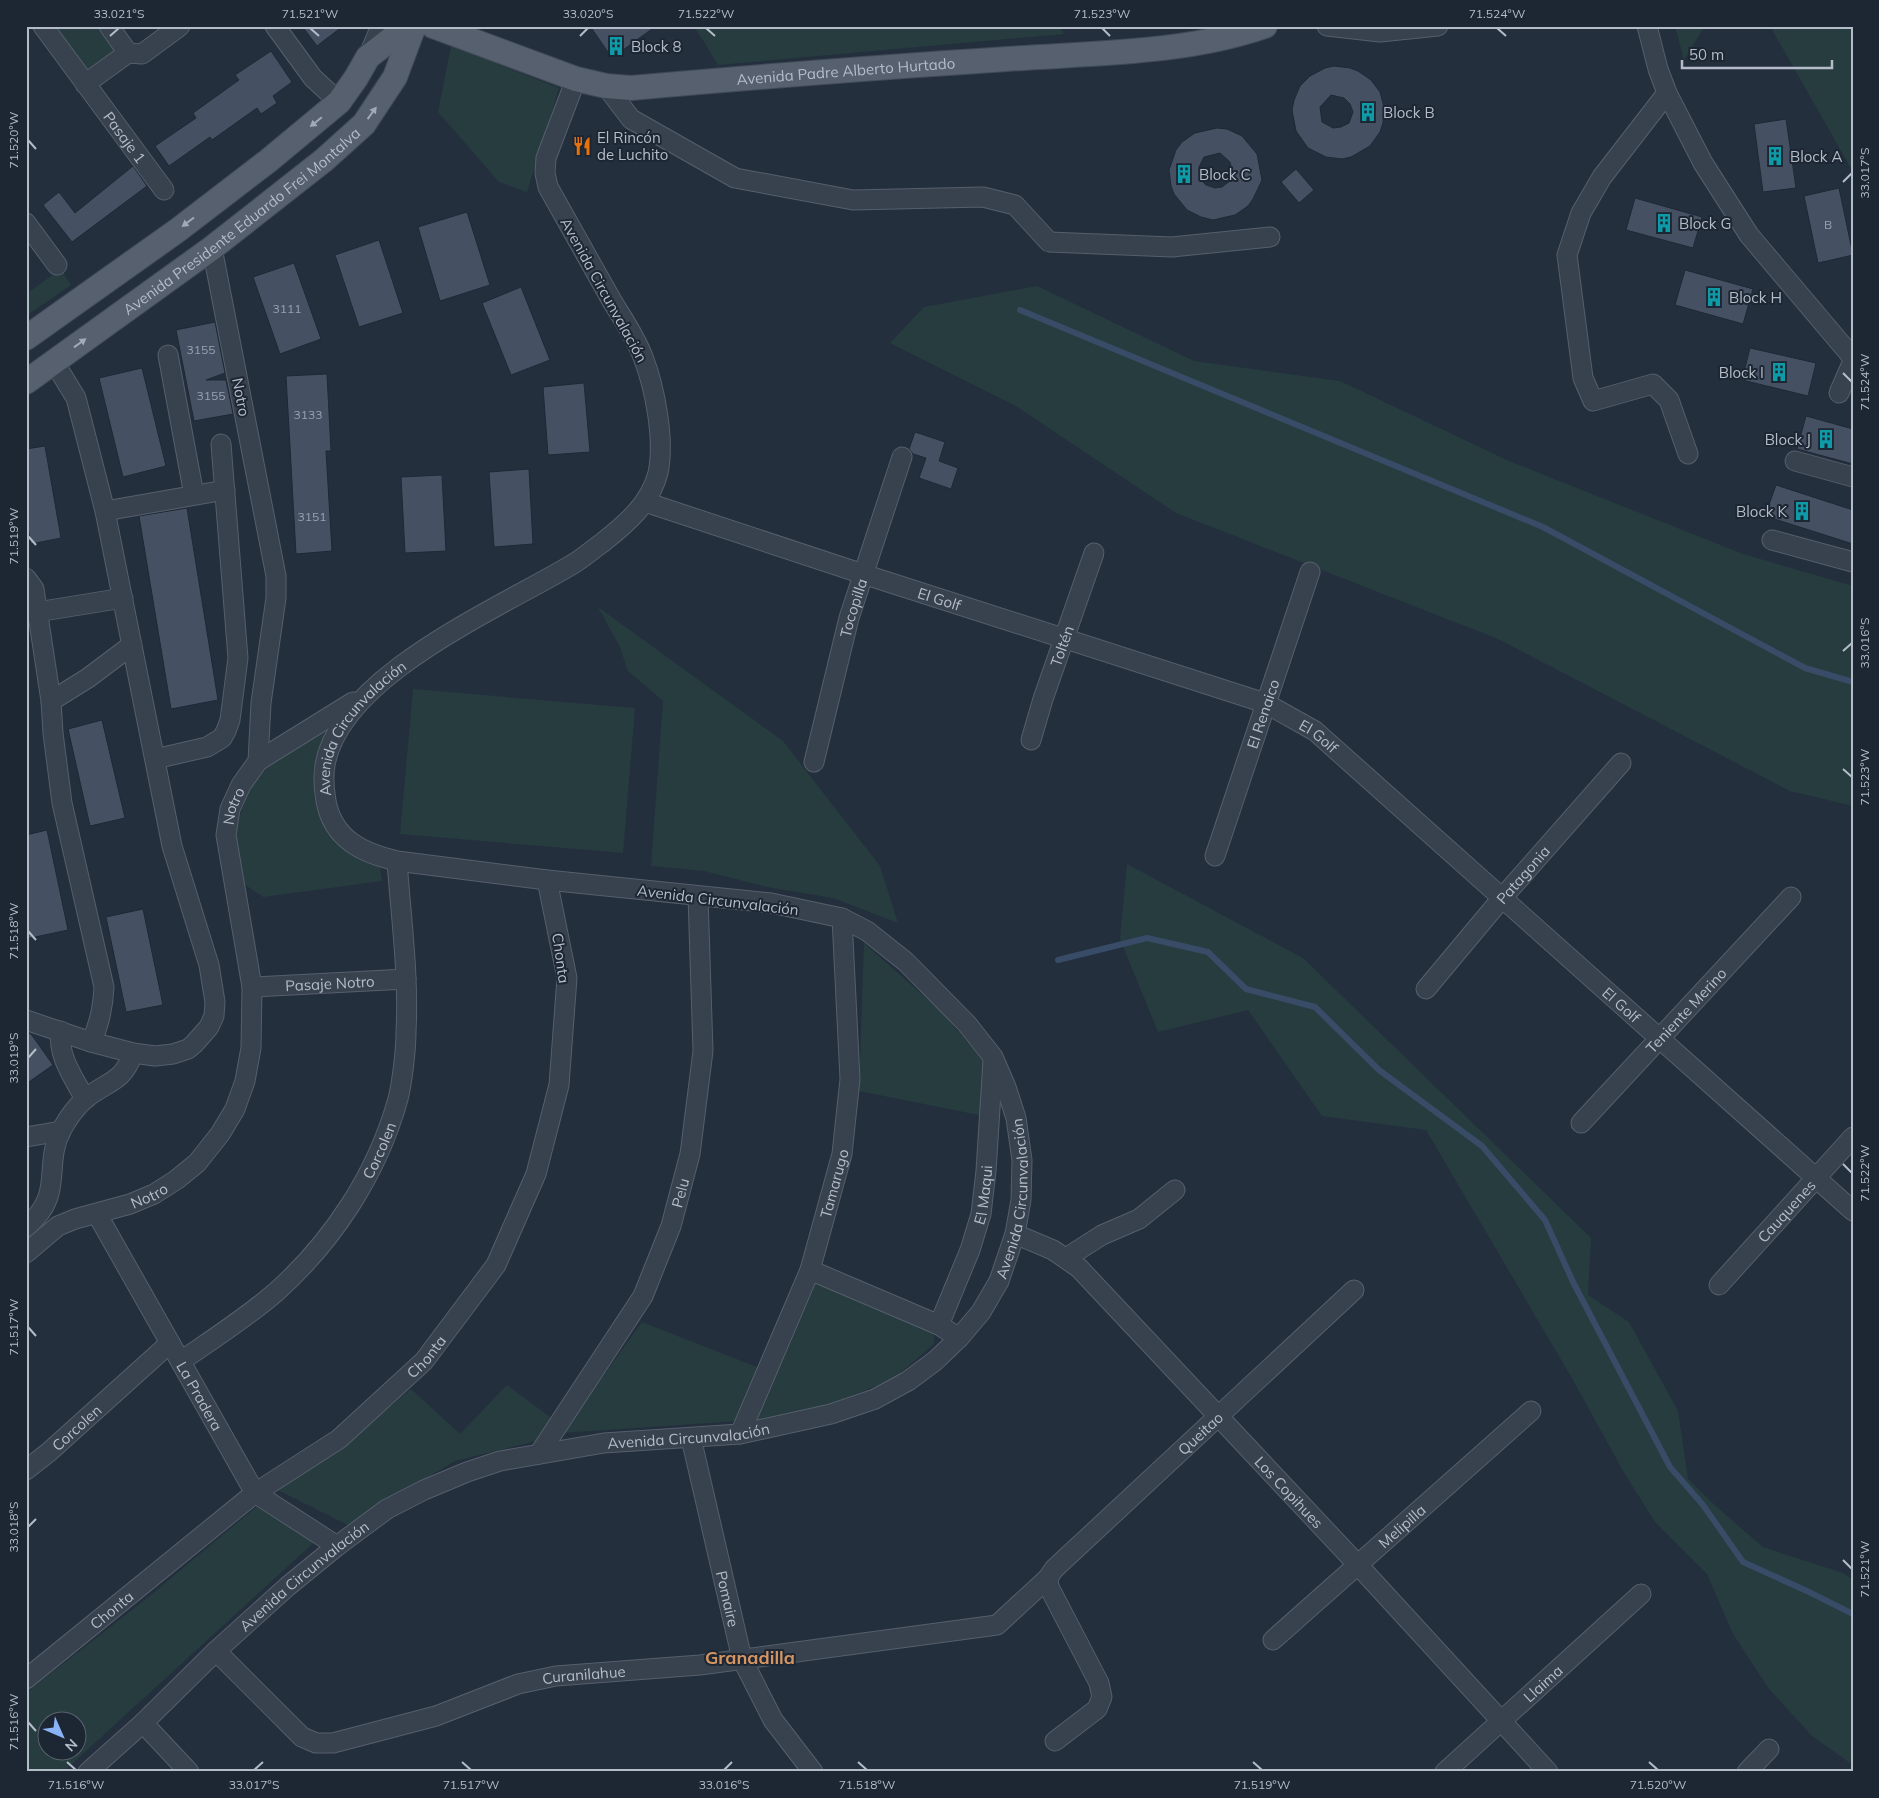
<svg xmlns="http://www.w3.org/2000/svg" width="1879" height="1798" font-family="Mulish,sans-serif">
  <style>
    .green { fill: #263c3f; fill-rule: evenodd }
    .lines { fill: none; stroke-linecap: round; stroke-linejoin: round }
    .stream { stroke: #394c67; stroke-width: 6 }
    .building { fill: #455162; stroke: #1f2835; fill-rule: evenodd }
    .minor-casing { stroke: #565f6c; stroke-width: 21 }
    .major-casing { stroke: #414a57; stroke-width: 26 }
    .minor { stroke: #38414e; stroke-width: 19 }
    .major { stroke: #56606e; stroke-width: 24 }
    .oneway { fill: #a1aab7 }
    .ticks { fill: none; stroke: #b4bcc9; stroke-width: 2 }
    .labels { text-anchor: middle; dominant-baseline: central; stroke-width: 4; stroke-linejoin: round; paint-order: stroke }
    .number-label { font-size: 12px; fill: #98a1af }
    .poi-label { font-size: 15px; fill: #b4bcc9; stroke: #1d2633; text-anchor: start }
    .street-label { font-size: 15px; fill: #b4bcc9; stroke: #1d2633 }
    .quarter-label { font-size: 18px; font-weight: bold; fill: #d59563; stroke: #1d2633 }
    .neatline { fill: none; stroke: #b4bcc9; stroke-width: 2 }
    .ticks-label { font-size: 12px; text-anchor: middle; fill: #b4bcc9 }
  </style>
  <rect width="100%" height="100%" fill="#242f3e"/>
  <!-- green -->
  <path class="green" d="M 54,26 L 98,26 L 116,51 L 88,72 Z
    M 694,26 L 1059,26 L 1064,34 L 718,65 Z
    M 1675,26 L 1705,26 L 1684,60 Z
    M 1770,26 L 1853,26 L 1853,172 Z
    M 451,46 L 559,88 L 527,192 L 499,182 L 438,112 Z
    M 61,269 L 71,285 L 26,316 L 26,294 Z
    M 1037,286 L 1194,361 L 1340,381 L 1509,461 L 1743,554 L 1853,586 L 1853,806 L 1790,791 L 1498,639 L 1176,513 L 1014,405 L 890,343 L 924,307 Z
    M 598,607 L 783,741 L 880,866 L 898,923 L 833,898 L 767,887 L 704,871 L 651,866 L 663,701 L 628,671 L 620,647 Z
    M 413,689 L 635,708 L 623,853 L 400,834 Z
    M 325,730 L 313,769 L 315,801 L 328,832 L 348,853 L 380,866 L 382,881 L 263,897 L 244,884 L 238,857 L 236,830 L 247,790 L 266,765 Z
    M 1127,864 L 1303,958 L 1591,1238 L 1588,1295 L 1629,1322 L 1656,1371 L 1678,1411 L 1688,1479 L 1719,1509 L 1763,1547 L 1843,1573 L 1853,1580 L 1853,1765 L 1812,1736 L 1769,1689 L 1733,1634 L 1707,1574 L 1655,1522 L 1623,1471 L 1573,1380 L 1426,1130 L 1322,1116 L 1248,1010 L 1158,1032 L 1120,939 Z
    M 864,943 L 943,1013 L 990,1069 L 984,1116 L 859,1091 Z
    M 812,1280 L 933,1329 L 934,1344 L 892,1380 L 814,1410 L 751,1422 Z
    M 642,1322 L 762,1369 L 740,1421 L 562,1433 Z
    M 507,1385 L 554,1420 L 547,1434 L 536,1441 L 455,1461 L 348,1525 L 276,1489 L 340,1449 L 411,1389 L 460,1434 Z
    M 263,1501 L 322,1535 L 63,1772 L 26,1772 L 26,1693 L 151,1595 ZM 48,1720 L 78,1720 L 78,1750 L 48,1750 Z"/>
  <g class="lines">
    <!-- stream -->
    <path class="stream" d="M 1020,310 L 1543,527 L 1805,668 L 1853,682
      M 1058,960 L 1147,938 L 1208,952 L 1246,989 L 1315,1007 L 1379,1070 L 1482,1146 L 1545,1220 L 1573,1282 L 1670,1467 L 1703,1505 L 1743,1562 L 1809,1592 L 1853,1614"/>
  </g>
  <!-- building -->
  <path class="building" d="M 302,26 L 343,26 L 317,46 Z
    M 590,26 L 656,26 L 612,58 Z
    M 271,51 L 292,82 L 273,96 L 277,103 L 261,114 L 257,108 L 212,140 L 210,137 L 169,166 L 155,146 L 196,118 L 193,113 L 239,80 L 235,75 Z
    M 1334,66 L 1350,68 L 1358,71 L 1371,80 L 1380,92 L 1384,107 L 1383,123 L 1380,132 L 1370,146 L 1351,157 L 1342,159 L 1326,157 L 1308,148 L 1296,131 L 1292,110 L 1294,100 L 1300,86 L 1310,76 L 1325,68 ZM 1331,95 L 1344,98 L 1350,104 L 1353,112 L 1349,123 L 1341,127 L 1333,128 L 1322,122 L 1320,107 Z
    M 1786,119 L 1796,188 L 1763,192 L 1754,124 Z
    M 1217,128 L 1227,129 L 1242,136 L 1257,154 L 1262,180 L 1253,199 L 1248,206 L 1235,215 L 1213,220 L 1201,217 L 1187,210 L 1174,194 L 1171,186 L 1169,170 L 1176,150 L 1182,142 L 1195,133 ZM 1220,153 L 1230,162 L 1232,170 L 1231,180 L 1222,187 L 1215,188 L 1206,185 L 1200,179 L 1199,167 L 1204,157 Z
    M 133,166 L 147,186 L 72,242 L 43,205 L 59,192 L 75,213 Z
    M 1296,169 L 1314,190 L 1299,203 L 1281,182 Z
    M 1839,188 L 1853,255 L 1818,263 L 1804,196 Z
    M 1635,198 L 1702,217 L 1693,248 L 1626,230 Z
    M 467,212 L 490,285 L 440,301 L 418,227 Z
    M 379,240 L 403,313 L 359,327 L 335,255 Z
    M 294,263 L 321,339 L 280,354 L 253,277 Z
    M 1685,270 L 1753,289 L 1743,324 L 1675,305 Z
    M 521,287 L 550,360 L 511,375 L 482,303 Z
    M 215,322 L 225,373 L 206,380 L 226,380 L 233,414 L 194,421 L 176,330 Z
    M 1750,348 L 1816,363 L 1808,396 L 1742,380 Z
    M 142,368 L 166,466 L 123,477 L 99,378 Z
    M 327,374 L 331,451 L 326,451 L 332,551 L 296,554 L 286,376 Z
    M 584,383 L 590,452 L 548,455 L 543,387 Z
    M 1806,416 L 1853,429 L 1853,464 L 1797,449 Z
    M 915,432 L 945,442 L 939,461 L 958,468 L 951,489 L 919,478 L 926,458 L 913,454 L 909,449 Z
    M 45,446 L 61,538 L 31,544 L 26,518 L 26,449 Z
    M 529,469 L 533,544 L 494,547 L 489,472 Z
    M 442,475 L 446,551 L 405,553 L 401,477 Z
    M 1776,485 L 1853,510 L 1853,544 L 1765,516 Z
    M 187,508 L 218,700 L 171,709 L 139,516 Z
    M 102,720 L 125,818 L 90,826 L 68,729 Z
    M 47,830 L 68,930 L 26,939 L 26,835 Z
    M 143,909 L 163,1005 L 126,1012 L 106,917 Z
    M 26,1032 L 31,1034 L 53,1065 L 26,1084 Z"/>
  <g class="lines">
    <!-- minor casing -->
    <g class="minor-casing">
      <g id="minor">
        <path id="s1" d="M 43,26 L 164,190"/>
        <path d="M 275,26 L 313,78 L 339,102"/>
        <path d="M 1327,26 L 1380,32 L 1438,26"/>
        <path d="M 1647,26 L 1658,69 L 1667,93 L 1703,163 L 1749,235 L 1853,358"/>
        <path d="M 128,53 L 142,54 L 180,26"/>
        <path d="M 368,57 L 381,26"/>
        <path d="M 85,84 L 128,53 L 109,26"/>
        <path d="M 606,86 L 631,119 L 735,178 L 853,200 L 983,197 L 1015,205 L 1049,242 L 1172,247 L 1270,237"/>
        <path d="M 1667,93 L 1602,177 L 1581,213 L 1567,255 L 1583,378 L 1593,401 L 1653,384 L 1669,400 L 1688,454"/>
        <path d="M 26,223 L 57,265"/>
        <path d="M 168,355 L 194,495"/>
        <path d="M 1839,393 L 1853,361"/>
        <path d="M 1795,461 L 1853,477"/>
        <path id="s2" d="M 645,502 L 863,574 L 1265,703 L 1315,731 L 1853,1211"/>
        <path d="M 105,511 L 225,490"/>
        <path d="M 1772,540 L 1853,562"/>
        <path d="M 26,578 L 34,589 L 51,701 L 53,733 L 62,803 L 104,987 C 103,1007 100,1024 91,1042"/>
        <path d="M 37,612 L 123,598"/>
        <path d="M 51,701 L 88,678 L 132,645"/>
        <path id="s3" d="M 1031,740 L 1043,699 L 1094,553"/>
        <path d="M 155,759 L 207,747 L 222,738 L 226,731 L 230,720 L 238,658 L 221,444"/>
        <path d="M 258,761 L 353,702"/>
        <path id="s4" d="M 814,762 L 849,618 L 902,457"/>
        <path id="s5" d="M 1215,856 L 1310,572"/>
        <path id="s6" d="M 252,987 L 406,979"/>
        <path id="s7" d="M 1426,989 L 1502,898 L 1621,763"/>
        <path d="M 26,1020 L 91,1042 L 133,1053 L 155,1056 L 173,1054 L 188,1049 L 194,1044 L 209,1027 L 214,1016 L 215,1002 L 209,965 L 172,846 L 105,511 L 76,398 L 54,362"/>
        <path d="M 61,1031 C 57,1056 74,1078 85,1099"/>
        <path id="s8" d="M 1581,1123 L 1791,897"/>
        <path d="M 26,1137 L 61,1131"/>
        <path id="s9" d="M 97,1214 L 255,1493 L 337,1546"/>
        <path d="M 26,1227 C 66,1194 42,1165 62,1129 C 68,1118 76,1107 85,1099 C 107,1081 123,1083 133,1053"/>
        <path id="s10" d="M 1015,1234 L 1053,1250 L 1079,1268 L 1358,1565 L 1548,1772"/>
        <path id="s11" d="M 26,1253 L 58,1226 L 75,1219 L 130,1204 L 154,1194 L 176,1180 L 197,1163 L 220,1134 L 235,1109 L 245,1081 L 251,1048 L 252,987 L 226,835 L 230,809 L 241,785 L 258,761 L 261,703 L 276,598 L 276,576 L 212,248"/>
        <path d="M 1066,1258 L 1102,1235 L 1139,1219 L 1175,1190"/>
        <path d="M 810,1270 L 939,1325"/>
        <path id="s12" d="M 1719,1285 L 1853,1137"/>
        <path id="s13" d="M 959,1338 L 939,1325 L 970,1250 L 981,1214 L 986,1171 L 993,1061"/>
        <path id="s14" d="M 181,1361 C 213,1339 246,1318 276,1292 C 333,1241 377,1174 398,1099 C 402,1083 406,1050 406,1032 C 409,975 401,918 397,861"/>
        <path id="s15" d="M 740,1434 L 810,1270 L 842,1154 L 850,1079 L 842,918"/>
        <path id="s16" d="M 691,1438 L 742,1659 L 773,1720 L 813,1772"/>
        <path id="s17" d="M 539,1454 L 643,1296 L 671,1226 L 690,1154 L 703,1051 L 698,896"/>
        <path id="s18" d="M 26,1470 L 49,1452 L 170,1343"/>
        <path d="M 1048,1578 L 1049,1587 L 1099,1683 L 1102,1697 L 1097,1709 L 1055,1741"/>
        <path id="s19" d="M 1273,1640 L 1531,1411"/>
        <path id="s20" d="M 216,1651 L 302,1737 L 316,1743 L 333,1743 L 436,1716 L 518,1684 L 556,1676 L 700,1665 L 997,1625 L 1048,1578 L 1054,1569 L 1354,1290"/>
        <path id="s21" d="M 26,1679 L 255,1493 L 339,1439 L 424,1361 L 496,1265 L 536,1174 L 559,1085 L 567,978 L 547,880"/>
        <path d="M 143,1723 L 189,1772"/>
        <path id="s22" d="M 88,1772 L 143,1723 L 216,1651 L 288,1586 L 337,1546 L 387,1509 L 424,1490 L 467,1472 L 500,1461 L 604,1443 L 740,1434 L 831,1414 L 875,1399 L 908,1381 L 935,1361 L 959,1338 L 981,1312 L 999,1281 L 1015,1234 L 1021,1200 L 1022,1160 L 1016,1118 L 1006,1087 L 993,1057 L 967,1024 L 906,962 L 867,931 L 842,918 L 771,903 L 547,880 L 397,861 C 362,853 333,839 326,801 C 324,789 323,776 325,765 C 340,675 502,607 573,564 C 583,558 592,550 602,543 C 626,524 650,504 658,473 C 665,440 655,388 643,357 C 636,338 623,319 612,301 C 591,263 569,225 548,187 L 545,173 L 546,158 L 576,79"/>
        <path id="s23" d="M 1445,1772 L 1641,1594"/>
        <path d="M 1747,1772 L 1769,1749"/>
      </g>
    </g>
    <!-- major casing -->
    <g class="major-casing">
      <g id="major">
        <path id="s24" d="M 433,26 L 576,79 L 606,86 L 631,88 C 756,77 882,67 1007,59 C 1091,53 1185,54 1265,26"/>
        <path d="M 26,338 L 178,230 L 268,161 L 339,102 L 356,78 L 368,57 L 408,26"/>
        <path id="s25" d="M 26,382 L 212,248 L 324,160 L 364,124 L 395,77 L 414,26"/>
      </g>
    </g>
    <!-- minor -->
    <use href="#minor" class="minor"/>
    <!-- major -->
    <use href="#major" class="major"/>
  </g>
  <!-- one-way arrows -->
  <defs><path id="oneway-solid" d="M-6-.8H1V-3.2L6.5 0L1 3.2V.8H-6Z" transform="scale(1.25)"/></defs>
  <g class="oneway">
    <use href="#oneway-solid" transform="translate(372 113) rotate(-54)"/>
    <use href="#oneway-solid" transform="translate(316 122) rotate(141)"/>
    <use href="#oneway-solid" transform="translate(188 222) rotate(143)"/>
    <use href="#oneway-solid" transform="translate(80 343) rotate(-36)"/>
  </g>
  <!-- ticks -->
  <path class="ticks" d="M 310,28 L 319,36M 706,28 L 715,36M 1102,28 L 1110,36M 1497,28 L 1506,36M 110,36 L 119,28M 580,36 L 588,28M 28,140 L 36,149M 1843,182 L 1852,173M 1843,373 L 1852,382M 28,536 L 36,545M 1843,651 L 1852,643M 1843,769 L 1852,777M 28,931 L 36,940M 28,1058 L 36,1049M 1843,1164 L 1852,1173M 28,1327 L 36,1336M 28,1527 L 36,1519M 1843,1560 L 1852,1569M 28,1722 L 36,1731M 67,1762 L 76,1770M 462,1762 L 471,1770M 858,1762 L 867,1770M 1253,1762 L 1262,1770M 1649,1762 L 1658,1770M 254,1770 L 263,1762M 724,1770 L 732,1762"/>
  <!-- icons -->
  <defs>
    <g id="building-bare" transform="scale(1.5)"><path d="M-4-6H4V6H1V3H-1V6H-4ZM-2.5-4.3h1.7v1.8h-1.7ZM.8-4.3h1.7v1.8H.8ZM-2.5-1h1.7V.8h-1.7ZM.8-1h1.7V.8H.8Z" fill="#0f9aa8" stroke="#1d2633" stroke-width="2.5" paint-order="stroke"/></g>
    <g id="restaurant-bare" transform="scale(1.5)"><path d="M-5-6h1v4h1v-4h1v4h1v-4h1v5L-1.5 .5V6h-2V.5L-5-1ZM5-6V6H3V1.5H1.5Q1.5-4 5-6Z" fill="#e8710a" stroke="#1d2633" stroke-width="2.5" paint-order="stroke"/></g>
  </defs>
  <g fill-rule="evenodd">
    <use href="#building-bare" x="616" y="46"/>
    <use href="#building-bare" x="1368" y="112"/>
    <use href="#restaurant-bare" x="582" y="146"/>
    <use href="#building-bare" x="1775" y="156"/>
    <use href="#building-bare" x="1184" y="174"/>
    <use href="#building-bare" x="1664" y="223"/>
    <use href="#building-bare" x="1714" y="297"/>
    <use href="#building-bare" x="1779" y="372"/>
    <use href="#building-bare" x="1826" y="439"/>
    <use href="#building-bare" x="1802" y="511"/>
  </g>
  <g class="labels">
    <!-- number labels -->
    <g class="number-label">
      <text x="1828" y="224">B</text>
      <text x="287" y="308">3111</text>
      <text x="201" y="349">3155</text>
      <text x="211" y="395">3155</text>
      <text x="308" y="414">3133</text>
      <text x="312" y="516">3151</text>
    </g>
    <!-- poi labels -->
    <g class="poi-label">
      <text x="631" y="46">Block 8</text>
      <text x="1383" y="112">Block B</text>
      <text x="597" y="137">El Rincón<tspan x="597" dy="17">de Luchito</tspan></text>
      <text x="1790" y="156">Block A</text>
      <text x="1199" y="174">Block C</text>
      <text x="1679" y="223">Block G</text>
      <text x="1729" y="297">Block H</text>
      <text x="1764" y="372" text-anchor="end">Block I</text>
      <text x="1811" y="439" text-anchor="end">Block J</text>
      <text x="1787" y="511" text-anchor="end">Block K</text>
    </g>
    <!-- street labels -->
    <g class="street-label">
      <text stroke="none"><textPath href="#s24" startOffset="424">Avenida Padre Alberto Hurtado</textPath></text>
      <text stroke="none"><textPath href="#s1" startOffset="138">Pasaje 1</textPath></text>
      <text stroke="none"><textPath href="#s25" startOffset="269">Avenida Presidente Eduardo Frei Montalva</textPath></text>
      <text transform="translate(604 290) rotate(61)">Avenida Circunvalación</text>
      <text transform="translate(241 397) rotate(79)">Notro</text>
      <text stroke="none"><textPath href="#s2" startOffset="310">El Golf</textPath></text>
      <text stroke="none"><textPath href="#s4" startOffset="159">Tocopilla</textPath></text>
      <text stroke="none"><textPath href="#s3" startOffset="99">Toltén</textPath></text>
      <text stroke="none"><textPath href="#s5" startOffset="150">El Renaico</textPath></text>
      <text stroke="none"><textPath href="#s22" startOffset="2151">Avenida Circunvalación</textPath></text>
      <text stroke="none"><textPath href="#s2" startOffset="715">El Golf</textPath></text>
      <text stroke="none"><textPath href="#s11" startOffset="571">Notro</textPath></text>
      <text stroke="none"><textPath href="#s7" startOffset="150">Patagonia</textPath></text>
      <text transform="translate(718 900) rotate(7)">Avenida Circunvalación</text>
      <text transform="translate(561 958) rotate(82)">Chonta</text>
      <text stroke="none"><textPath href="#s6" startOffset="78">Pasaje Notro</textPath></text>
      <text stroke="none"><textPath href="#s2" startOffset="1120">El Golf</textPath></text>
      <text stroke="none"><textPath href="#s8" startOffset="154">Teniente Merino</textPath></text>
      <text stroke="none"><textPath href="#s14" startOffset="294">Corcolen</textPath></text>
      <text stroke="none"><textPath href="#s15" startOffset="268">Tamarugo</textPath></text>
      <text stroke="none"><textPath href="#s17" startOffset="299">Pelu</textPath></text>
      <text stroke="none"><textPath href="#s13" startOffset="162">El Maqui</textPath></text>
      <text stroke="none"><textPath href="#s11" startOffset="138">Notro</textPath></text>
      <text stroke="none"><textPath href="#s22" startOffset="1162">Avenida Circunvalación</textPath></text>
      <text stroke="none"><textPath href="#s12" startOffset="100">Cauquenes</textPath></text>
      <text stroke="none"><textPath href="#s21" startOffset="515">Chonta</textPath></text>
      <text stroke="none"><textPath href="#s9" startOffset="209">La Pradera</textPath></text>
      <text stroke="none"><textPath href="#s18" startOffset="66">Corcolen</textPath></text>
      <text stroke="none"><textPath href="#s20" startOffset="1111">Queitao</textPath></text>
      <text stroke="none"><textPath href="#s22" startOffset="712">Avenida Circunvalación</textPath></text>
      <text stroke="none"><textPath href="#s10" startOffset="380">Los Copihues</textPath></text>
      <text stroke="none"><textPath href="#s19" startOffset="172">Melipilla</textPath></text>
      <text stroke="none"><textPath href="#s22" startOffset="292">Avenida Circunvalación</textPath></text>
      <text stroke="none"><textPath href="#s16" startOffset="165">Pomaire</textPath></text>
      <text stroke="none"><textPath href="#s21" startOffset="110">Chonta</textPath></text>
      <text stroke="none"><textPath href="#s20" startOffset="415">Curanilahue</textPath></text>
      <text stroke="none"><textPath href="#s23" startOffset="132">Llaima</textPath></text>
    </g>
    <!-- quarter labels -->
    <g class="quarter-label">
      <text x="750" y="1657">Granadilla</text>
    </g>
  </g>
  <!-- border -->
  <rect width="1879" height="1798" fill="none" stroke="#1d2633" stroke-width="55"/>
  <!-- north arrow -->
  <g transform="translate(62 1736) rotate(135)"><circle r="24" fill="#1d2633" stroke="#59626f"/>
  <path d="M0-4L9 19L0 12L-9 19Z" fill="#8ab4f8"/>
  <text y="-8" font-size="14" font-weight="bold" text-anchor="middle" fill="#b4bcc9">N</text>
  </g>
  <!-- scale -->
  <path d="M1682 60v8h150v-8" fill="none" stroke="#b4bcc9" stroke-width="2.5"/>
  <text x="1689" y="60" font-size="15" fill="#b4bcc9" stroke="#1d2633" stroke-width="4" paint-order="stroke">50 m</text>
  <rect x="28" y="28" width="1824" height="1742" class="neatline"/>
  <g class="ticks-label">
    <text x="119" y="18">33.021°S</text>
    <text x="310" y="18">71.521°W</text>
    <text x="588" y="18">33.020°S</text>
    <text x="706" y="18">71.522°W</text>
    <text x="1102" y="18">71.523°W</text>
    <text x="1497" y="18">71.524°W</text>
    <text transform="translate(14 140) rotate(-90)" y="4">71.520°W</text>
    <text transform="translate(1865 173) rotate(-90)" y="4">33.017°S</text>
    <text transform="translate(1865 382) rotate(-90)" y="4">71.524°W</text>
    <text transform="translate(14 536) rotate(-90)" y="4">71.519°W</text>
    <text transform="translate(1865 643) rotate(-90)" y="4">33.016°S</text>
    <text transform="translate(1865 777) rotate(-90)" y="4">71.523°W</text>
    <text transform="translate(14 931) rotate(-90)" y="4">71.518°W</text>
    <text transform="translate(14 1058) rotate(-90)" y="4">33.019°S</text>
    <text transform="translate(1865 1173) rotate(-90)" y="4">71.522°W</text>
    <text transform="translate(14 1327) rotate(-90)" y="4">71.517°W</text>
    <text transform="translate(14 1527) rotate(-90)" y="4">33.018°S</text>
    <text transform="translate(1865 1569) rotate(-90)" y="4">71.521°W</text>
    <text transform="translate(14 1722) rotate(-90)" y="4">71.516°W</text>
    <text x="76" y="1789">71.516°W</text>
    <text x="254" y="1789">33.017°S</text>
    <text x="471" y="1789">71.517°W</text>
    <text x="724" y="1789">33.016°S</text>
    <text x="867" y="1789">71.518°W</text>
    <text x="1262" y="1789">71.519°W</text>
    <text x="1658" y="1789">71.520°W</text>
  </g>
</svg>
